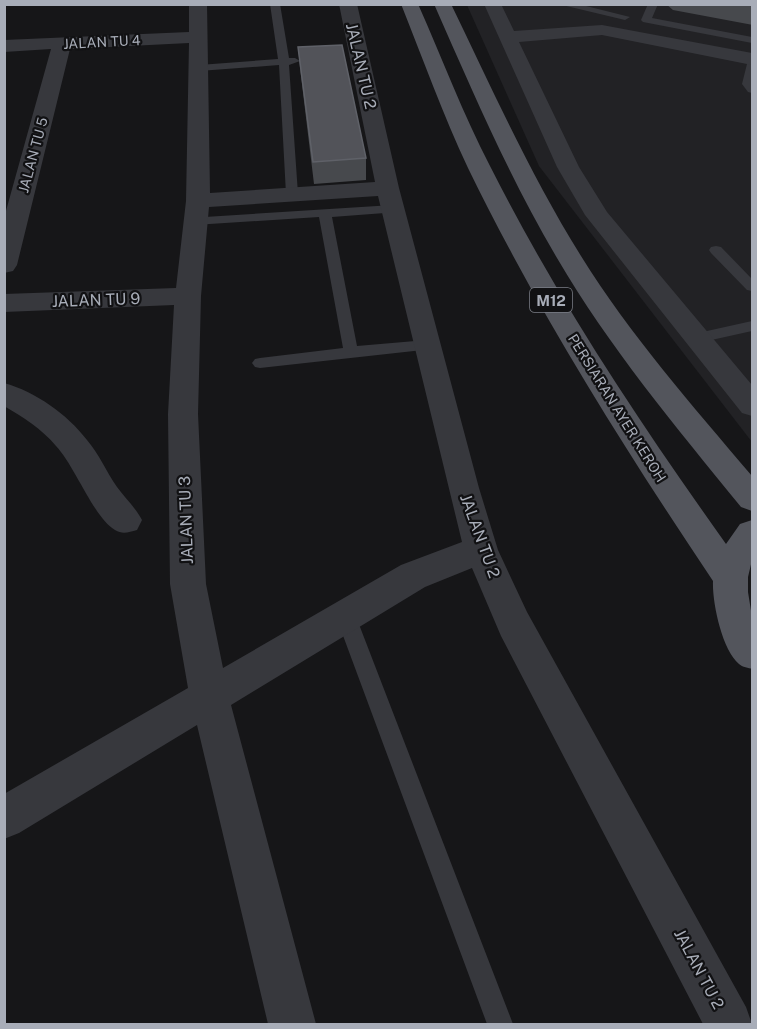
<svg xmlns="http://www.w3.org/2000/svg" width="757" height="1029" font-family="'Public Sans',sans-serif">
  <style>
    .built { fill: #222225 }
    .lines { fill: none; stroke-linecap: round; stroke-linejoin: round }
    .lane { fill: #37383d; fill-rule: evenodd }
    .street { fill: #37383d; fill-rule: evenodd }
    .primary { fill: #53555c; fill-rule: evenodd }
    .wall { fill: #47494d }
    .building { fill: #525359; stroke: #5f6168; stroke-width: 1.5 }
    .labels { text-anchor: middle; dominant-baseline: central; stroke-width: 4.5; stroke-linejoin: round; paint-order: stroke }
    .far-street-label { font-size: 14px; fill: #a8adb8; stroke: #111113 }
    .shield { fill: #111113; stroke: #7b7e86; stroke-width: 1.5 }
    .shield-label { font-size: 15px; font-weight: bold; fill: #a8adb8 }
    .street-label { font-size: 16px; fill: #a8adb8; stroke: #111113 }
  </style>
  <rect width="100%" height="100%" fill="#161618"/>
  <!-- built -->
  <path class="built" d="M 467,5 L 752,5 L 752,442 L 539,166 Z"/>
  <g class="lines">
    <!-- lane -->
    <path class="lane" d="M 270,4 L 280,4 L 289,58 L 295,58 L 300,61 L 289,65 L 298,194 L 292,198 L 286,194 L 279,65 L 199,71 L 194,68 L 199,65 L 278,59 Z
      M 558,4 L 578,4 L 630,17 L 625,20 Z
      M 648,4 L 658,4 L 652,18 L 752,37 L 752,43 L 643,22 L 641,20 Z
      M 752,61 L 752,93 L 748,92 L 742,84 L 747,64 Z
      M 393,205 L 398,206 L 399,209 L 398,212 L 332,217 L 357,346 L 427,340 L 435,345 L 432,349 L 260,368 L 255,367 L 252,363 L 255,359 L 260,358 L 343,348 L 319,217 L 194,225 L 187,221 L 189,218 Z
      M 716,246 L 721,247 L 752,279 L 752,291 L 747,290 L 711,253 L 709,250 L 711,247 Z
      M 752,321 L 752,331 L 698,343 L 690,338 L 698,333 Z
      M 345,605 L 352,608 L 355,614 L 513,1024 L 487,1024 L 335,614 L 338,608 Z"/>
    <!-- street -->
    <path class="street" d="M 189,4 L 207,4 L 210,193 L 375,182 L 339,4 L 357,4 L 399,188 L 479,488 L 498,550 L 527,612 L 746,1007 L 752,1024 L 703,1024 L 501,636 L 472,568 L 425,587 L 231,705 L 316,1024 L 268,1024 L 197,725 L 19,833 L 4,839 L 4,794 L 188,688 L 170,584 L 168,414 L 174,305 L 4,312 L 4,294 L 176,288 L 186,201 L 189,43 L 70,49 L 17,265 L 13,271 L 4,273 L 4,218 L 51,49 L 4,52 L 4,40 L 189,32 ZM 378,196 L 462,542 L 401,565 L 223,668 L 206,584 L 198,414 L 201,296 L 209,207 Z
      M 484,4 L 501,4 L 514,31 L 602,25 L 752,53 L 752,65 L 602,35 L 519,42 L 579,167 L 607,212 L 752,385 L 752,416 L 742,413 L 585,215 L 557,167 Z
      M 4,383 C 36,392 67,414 87,440 C 99,454 106,471 117,487 C 125,498 135,507 142,520 L 137,530 C 129,532 123,535 115,530 C 94,518 75,466 56,446 C 42,429 23,417 4,406 Z"/>
    <!-- primary -->
    <path class="primary" d="M 401,4 L 418,4 C 442,58 463,114 490,166 C 557,299 640,423 726,544 L 740,524 L 752,520 L 752,560 L 748,577 L 748,592 L 752,617 L 752,669 C 749,668 742,667 739,664 C 722,650 712,602 713,581 C 624,448 538,312 468,168 C 443,115 423,59 401,4 Z
      M 434,4 L 451,4 C 492,89 531,176 581,256 C 630,335 692,405 752,476 L 752,511 L 741,507 C 676,427 609,347 557,258 C 509,177 472,90 434,4 Z"/>
  </g>
  <!-- wall -->
  <path class="wall" d="M 666,4 L 753,4 L 753,25 L 673,10 Z
    M 298,47 L 366,158 L 366,180 L 314,184 L 300,68 Z"/>
  <!-- building -->
  <path class="building" d="M 342,45 L 366,158 L 313,162 L 298,47 Z"/>
  <g class="labels">
    <!-- far-street labels -->
    <g class="far-street-label">
      <text transform="translate(102 42) rotate(-3)">JALAN TU 4</text>
      <text transform="translate(33 155) rotate(-75)">JALAN TU 5</text>
      <text transform="translate(617 408) rotate(58)">PERSIARAN AYER KEROH</text>
    </g>
    <!-- shield labels -->
    <rect class="shield" x="530" y="288" width="42" height="24" rx="4.5"/>
    <g class="shield-label">
      <text x="551" y="300">M12</text>
    </g>
    <!-- street labels -->
    <g class="street-label">
      <text transform="translate(361 66) rotate(77)">JALAN TU 2</text>
      <text transform="translate(96 300) rotate(-2)">JALAN TU 9</text>
      <text transform="translate(186 520) rotate(-92)">JALAN TU 3</text>
      <text transform="translate(480 536) rotate(70)">JALAN TU 2</text>
      <text transform="translate(699 969) rotate(62)">JALAN TU 2</text>
    </g>
  </g>
  <!-- border -->
  <rect width="757" height="1029" fill="none" stroke="#a8adb8" stroke-width="12"/>
</svg>
